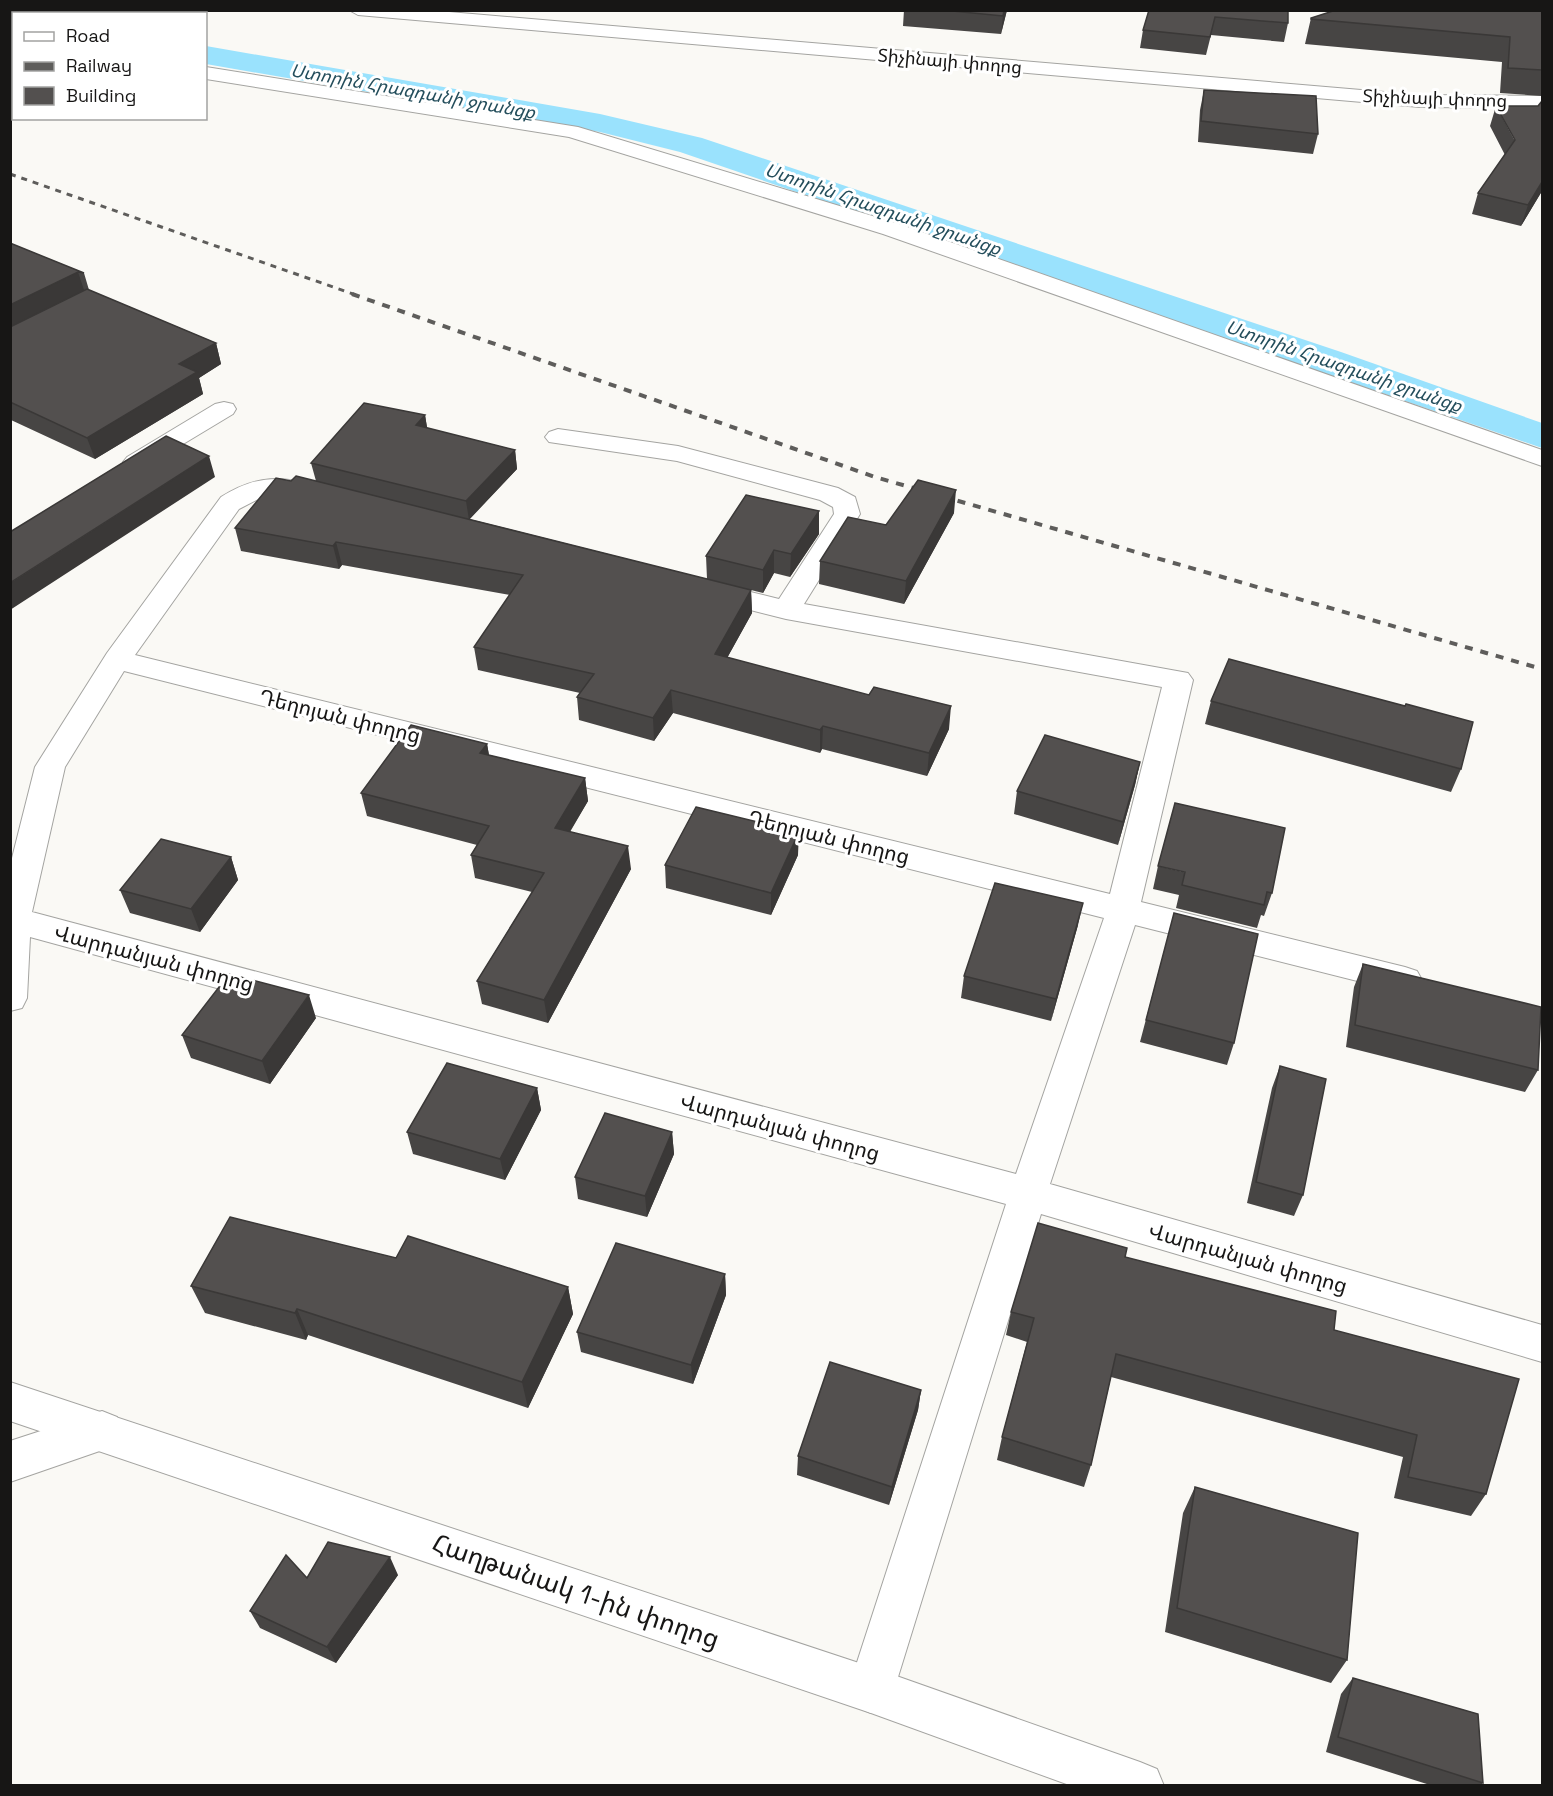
<svg xmlns="http://www.w3.org/2000/svg" width="1553" height="1796" font-family="'Space Grotesk','Noto Sans Armenian',sans-serif">
  <style>
    .lines { fill: none; stroke-linecap: round; stroke-linejoin: round }
    .canal { fill: #9ae2fd; fill-rule: evenodd }
    .street-casing { stroke: #a4a4a1; stroke-width: 2 }
    .secondary-casing { stroke: #a4a4a1; stroke-width: 2 }
    .street { fill: #fff; fill-rule: evenodd }
    .secondary { fill: #fff; fill-rule: evenodd }
    .rail-far1 { stroke: #5e5d5b; stroke-width: 3; stroke-dasharray: 6 6; stroke-linecap: butt }
    .rail { stroke: #5e5d5b; stroke-width: 4; stroke-dasharray: 8 8; stroke-linecap: butt }
    .wall { fill: #474544 }
    .shaded-wall { fill: #3a3837 }
    .building { fill: #53504f; stroke: #3a3837; stroke-width: 1.5 }
    .labels { text-anchor: middle; dominant-baseline: central; stroke-width: 6; stroke-linejoin: round; paint-order: stroke }
    .far-street-label { font-size: 18px; fill: #171615; stroke: #fff }
    .far-water-label { font-size: 18px; font-style: italic; fill: #244e5c; stroke: #fff }
    .street-label { font-size: 21px; fill: #171615; stroke: #fff }
    .near-street-label { font-size: 26px; fill: #171615; stroke: #fff }
  </style>
  <rect width="100%" height="100%" fill="#faf9f5"/>
  <g class="lines">
    <!-- canal -->
    <path class="canal" d="M 10,17 L 14,17 L 14,35 L 10,35 Z
      M 206,46 L 600,114 L 702,138 L 1341,352 L 1542,423 L 1542,448 L 680,152 L 600,132 L 206,64 Z"/>
    <!-- street casing -->
    <g class="street-casing">
      <path id="street" d="M 10,37 L 14,37 L 14,48 L 10,48 Z
        M 206,67 L 578,127 L 899,224 L 1542,450 L 1542,466 L 883,234 L 569,137 L 206,79 Z
        M 224,402 L 233,404 L 236,409 L 233,414 L 145,467 L 136,470 L 127,467 L 123,462 L 127,457 L 215,404 Z
        M 558,429 L 678,446 L 838,488 L 855,497 L 860,514 L 804,604 L 1188,673 L 1193,680 L 1141,902 L 1405,967 L 1417,971 L 1422,980 L 1417,989 L 1405,993 L 1135,925 L 1050,1184 L 1542,1325 L 1542,1362 L 1041,1214 L 894,1690 L 887,1706 L 871,1713 L 855,1706 L 848,1690 L 1006,1204 L 30,937 L 27,998 L 22,1008 L 10,1011 L 10,866 L 35,767 L 107,653 L 221,497 C 258,474 281,476 322,486 L 326,492 L 322,498 L 313,500 L 270,493 L 239,509 L 135,655 L 1110,894 L 1162,687 L 786,619 L 699,597 L 695,591 L 699,585 L 709,582 L 779,599 L 834,514 L 833,507 L 820,500 L 677,461 L 549,442 L 545,437 L 549,432 ZM 124,671 L 1104,918 L 1016,1174 L 32,912 L 65,767 Z
        M 102,1411 L 117,1417 L 123,1431 L 117,1445 L 10,1482 L 10,1441 Z"/>
    </g>
    <!-- secondary casing -->
    <g class="secondary-casing">
      <path id="secondary" d="M 349,10 L 426,10 L 1420,95 L 1542,96 L 1542,108 L 1420,107 L 358,15 Z
        M 10,1382 L 871,1667 L 1140,1762 L 1157,1769 L 1164,1786 L 1072,1786 L 871,1713 L 10,1421 Z"/>
    </g>
    <!-- street -->
    <use href="#street" class="street"/>
    <!-- secondary -->
    <use href="#secondary" class="secondary"/>
    <!-- rail-far1 -->
    <path class="rail-far1" d="M 10,174 L 356,295"/>
    <!-- rail -->
    <path class="rail" d="M 352,294 L 875,477 L 1542,669"/>
  </g>
  <!-- wall -->
  <path class="wall" d="M 904,10 L 1007,10 L 1001,34 L 903,26 Z
    M 1149,10 L 1288,23 L 1284,42 L 1211,35 L 1206,55 L 1140,48 L 1143,30 Z
    M 1542,10 L 1542,96 L 1500,93 L 1502,62 L 1305,44 L 1311,18 Z
    M 1204,90 L 1318,134 L 1313,154 L 1198,142 L 1200,110 Z
    M 1496,106 L 1542,191 L 1521,226 L 1472,214 L 1478,193 L 1505,155 L 1490,126 Z
    M 10,243 L 84,273 L 89,290 L 216,343 L 221,364 L 199,378 L 203,394 L 95,459 L 11,420 L 10,421 Z
    M 425,415 L 427,428 L 515,450 L 517,469 L 469,519 L 707,579 L 706,556 L 819,511 L 819,534 L 790,577 L 774,573 L 763,593 L 751,590 L 752,613 L 727,658 L 949,729 L 927,776 L 822,749 L 820,753 L 673,713 L 654,741 L 579,720 L 577,697 L 580,693 L 478,670 L 474,647 L 510,595 L 342,565 L 339,569 L 241,551 L 235,528 L 291,481 L 316,481 L 311,463 Z
    M 954,513 L 904,604 L 819,584 L 820,561 L 886,525 Z
    M 1211,701 L 1461,769 L 1451,792 L 1205,724 Z
    M 487,744 L 489,755 L 585,778 L 588,801 L 570,832 L 631,869 L 548,1023 L 482,1004 L 477,981 L 532,892 L 475,878 L 471,855 L 477,845 L 367,816 L 361,793 Z
    M 1140,762 L 1135,785 L 1118,845 L 1014,814 L 1017,791 Z
    M 798,855 L 771,915 L 666,888 L 665,865 Z
    M 231,857 L 238,880 L 200,932 L 130,913 L 120,890 Z
    M 1158,866 L 1272,893 L 1264,916 L 1261,915 L 1257,928 L 1176,908 L 1179,895 L 1153,889 Z
    M 1174,913 L 1234,1043 L 1227,1065 L 1140,1042 Z
    M 1078,925 L 1051,1021 L 961,998 L 964,976 Z
    M 1363,964 L 1538,1070 L 1525,1092 L 1346,1047 L 1354,987 Z
    M 316,1018 L 270,1084 L 191,1058 L 182,1035 Z
    M 1280,1066 L 1303,1195 L 1294,1216 L 1247,1203 L 1272,1088 Z
    M 537,1088 L 541,1110 L 505,1180 L 413,1154 L 407,1132 Z
    M 672,1132 L 674,1154 L 647,1217 L 578,1199 L 575,1177 Z
    M 1125,1257 L 1334,1330 L 1486,1494 L 1471,1516 L 1394,1498 L 1403,1457 L 1111,1377 L 1091,1465 L 1084,1487 L 997,1460 L 1002,1437 L 1027,1342 L 1006,1335 L 1011,1312 Z
    M 396,1258 L 568,1287 L 573,1314 L 528,1408 L 308,1335 L 306,1340 L 205,1313 L 191,1286 Z
    M 725,1274 L 726,1295 L 693,1384 L 581,1352 L 577,1332 Z
    M 921,1390 L 918,1410 L 889,1505 L 797,1475 L 798,1456 Z
    M 1195,1487 L 1347,1660 L 1331,1683 L 1165,1632 L 1183,1513 Z
    M 398,1575 L 336,1663 L 260,1628 L 250,1611 L 307,1578 Z
    M 1353,1678 L 1483,1783 L 1481,1785 L 1430,1785 L 1326,1752 L 1341,1694 Z"/>
  <!-- shaded-wall -->
  <path class="shaded-wall" d="M 1004,10 L 1007,10 L 1001,34 L 1003,16 Z
    M 1542,182 L 1542,191 L 1521,226 L 1528,205 Z
    M 78,272 L 85,293 L 10,330 L 10,305 Z
    M 216,343 L 221,364 L 199,378 L 203,394 L 95,459 L 87,438 L 179,364 Z
    M 425,415 L 428,433 L 416,425 Z
    M 515,450 L 517,469 L 469,520 L 466,501 Z
    M 209,456 L 215,477 L 10,610 L 10,583 Z
    M 956,490 L 954,513 L 904,604 L 906,581 Z
    M 819,511 L 819,534 L 790,577 L 791,554 Z
    M 336,542 L 342,565 L 339,569 L 333,546 Z
    M 774,550 L 774,573 L 763,593 L 763,570 Z
    M 751,590 L 752,613 L 716,678 L 715,654 Z
    M 671,690 L 673,713 L 654,741 L 653,718 Z
    M 951,706 L 949,729 L 927,776 L 929,753 Z
    M 823,726 L 822,749 L 820,753 L 820,730 Z
    M 487,744 L 491,767 L 480,753 Z
    M 1140,762 L 1135,785 L 1118,845 L 1123,822 Z
    M 585,778 L 588,801 L 558,851 L 555,828 Z
    M 799,832 L 798,855 L 771,915 L 771,893 Z
    M 628,846 L 631,869 L 548,1023 L 544,1000 Z
    M 231,857 L 238,880 L 200,932 L 191,909 Z
    M 1083,903 L 1078,925 L 1051,1021 L 1056,999 Z
    M 309,995 L 316,1018 L 270,1084 L 262,1061 Z
    M 537,1088 L 541,1110 L 505,1180 L 500,1159 Z
    M 672,1132 L 674,1154 L 647,1217 L 645,1196 Z
    M 725,1274 L 726,1295 L 693,1384 L 691,1365 Z
    M 568,1287 L 573,1314 L 528,1408 L 522,1382 Z
    M 297,1309 L 308,1335 L 306,1340 L 295,1313 Z
    M 921,1390 L 918,1410 L 889,1505 L 892,1487 Z
    M 390,1557 L 398,1575 L 336,1663 L 327,1647 Z"/>
  <!-- building -->
  <path class="building" d="M 942,10 L 1004,10 L 1003,16 Z
    M 1149,10 L 1288,10 L 1288,23 L 1215,17 L 1210,37 L 1143,30 Z
    M 1336,10 L 1542,10 L 1542,70 L 1508,68 L 1510,37 L 1311,19 L 1311,18 Z
    M 1204,90 L 1316,96 L 1318,134 L 1201,121 Z
    M 1542,101 L 1542,182 L 1528,205 L 1478,193 L 1515,140 L 1496,106 L 1538,106 Z
    M 10,243 L 84,273 L 78,272 L 10,305 Z
    M 87,289 L 216,343 L 179,364 L 197,372 L 87,438 L 10,402 L 10,327 Z
    M 364,403 L 425,415 L 416,425 L 515,450 L 466,501 L 311,463 Z
    M 166,436 L 209,456 L 10,583 L 10,532 Z
    M 296,476 L 751,590 L 715,654 L 869,695 L 874,687 L 951,706 L 929,753 L 823,726 L 820,730 L 671,690 L 653,718 L 577,697 L 594,674 L 474,647 L 523,575 L 336,542 L 333,546 L 235,528 L 276,478 L 291,481 Z
    M 918,480 L 956,490 L 906,581 L 820,561 L 848,517 L 886,525 Z
    M 746,495 L 819,511 L 791,554 L 774,550 L 763,570 L 706,556 Z
    M 1229,659 L 1405,706 L 1406,704 L 1473,722 L 1461,769 L 1211,701 Z
    M 411,725 L 487,744 L 480,753 L 585,778 L 555,828 L 628,846 L 544,1000 L 477,981 L 544,873 L 471,855 L 489,826 L 361,793 Z
    M 1045,735 L 1140,762 L 1123,822 L 1017,791 Z
    M 1175,803 L 1285,828 L 1272,893 L 1267,892 L 1264,905 L 1182,885 L 1185,872 L 1158,866 Z
    M 696,807 L 799,832 L 771,893 L 665,865 Z
    M 161,839 L 231,857 L 191,909 L 120,890 Z
    M 995,883 L 1083,903 L 1056,999 L 964,976 Z
    M 1174,913 L 1258,934 L 1234,1043 L 1146,1020 Z
    M 1363,964 L 1541,1007 L 1538,1070 L 1355,1025 Z
    M 229,974 L 309,995 L 262,1061 L 182,1035 Z
    M 447,1063 L 537,1088 L 500,1159 L 407,1132 Z
    M 1280,1066 L 1326,1079 L 1303,1195 L 1256,1182 Z
    M 605,1113 L 672,1132 L 645,1196 L 575,1177 Z
    M 230,1217 L 396,1258 L 408,1236 L 568,1287 L 522,1382 L 297,1309 L 295,1313 L 191,1286 Z
    M 1038,1223 L 1127,1248 L 1125,1257 L 1336,1311 L 1334,1330 L 1519,1379 L 1486,1494 L 1408,1477 L 1417,1435 L 1116,1354 L 1091,1465 L 1002,1437 L 1034,1318 L 1011,1312 Z
    M 616,1243 L 725,1274 L 691,1365 L 577,1332 Z
    M 830,1362 L 921,1390 L 892,1487 L 798,1456 Z
    M 1195,1487 L 1358,1533 L 1347,1660 L 1177,1608 Z
    M 328,1542 L 390,1557 L 327,1647 L 250,1611 L 286,1555 L 307,1578 Z
    M 1353,1678 L 1478,1714 L 1483,1783 L 1338,1737 Z"/>
  <g class="labels">
    <!-- far-street labels -->
    <g class="far-street-label">
      <text transform="translate(950 61) rotate(5)">Տիչինայի փողոց</text>
      <text transform="translate(1435 98) rotate(2)">Տիչինայի փողոց</text>
    </g>
    <!-- far-water labels -->
    <g class="far-water-label">
      <text transform="translate(413 91) rotate(10)">Ստորին Հրազդանի ջրանցք</text>
      <text transform="translate(883 209) rotate(19)">Ստորին Հրազդանի ջրանցք</text>
      <text transform="translate(1344 366) rotate(19)">Ստորին Հրազդանի ջրանցք</text>
    </g>
    <!-- street labels -->
    <g class="street-label">
      <text transform="translate(340 716) rotate(14)">Դեղոյան փողոց</text>
      <text transform="translate(829 837) rotate(14)">Դեղոյան փողոց</text>
      <text transform="translate(154 958) rotate(15)">Վարդանյան փողոց</text>
      <text transform="translate(780 1127) rotate(15)">Վարդանյան փողոց</text>
      <text transform="translate(1248 1258) rotate(16)">Վարդանյան փողոց</text>
    </g>
    <!-- near-street labels -->
    <g class="near-street-label">
      <text transform="translate(576 1591) rotate(19)">Հաղթանակ 1-ին փողոց</text>
    </g>
  </g>
  <!-- border -->
  <rect width="1553" height="1796" fill="none" stroke="#171615" stroke-width="24"/>
  <!-- legend -->
  <rect x="12" y="12" width="195" height="108" fill="#ffffff" stroke="#a2a2a1" stroke-width="1.5"/>
  <rect x="24" y="32" width="30" height="9" fill="#ffffff" stroke="#a2a2a1" stroke-width="1.5"/>
  <text x="66" y="42" font-size="18" fill="#171615">Road</text>
  <rect x="24" y="62" width="30" height="9" fill="#5e5d5b" stroke="#a2a2a1" stroke-width="1.5"/>
  <text x="66" y="72" font-size="18" fill="#171615">Railway</text>
  <rect x="24" y="87" width="30" height="18" fill="#53504f" stroke="#a2a2a1" stroke-width="1.5"/>
  <text x="66" y="102" font-size="18" fill="#171615">Building</text>
</svg>
